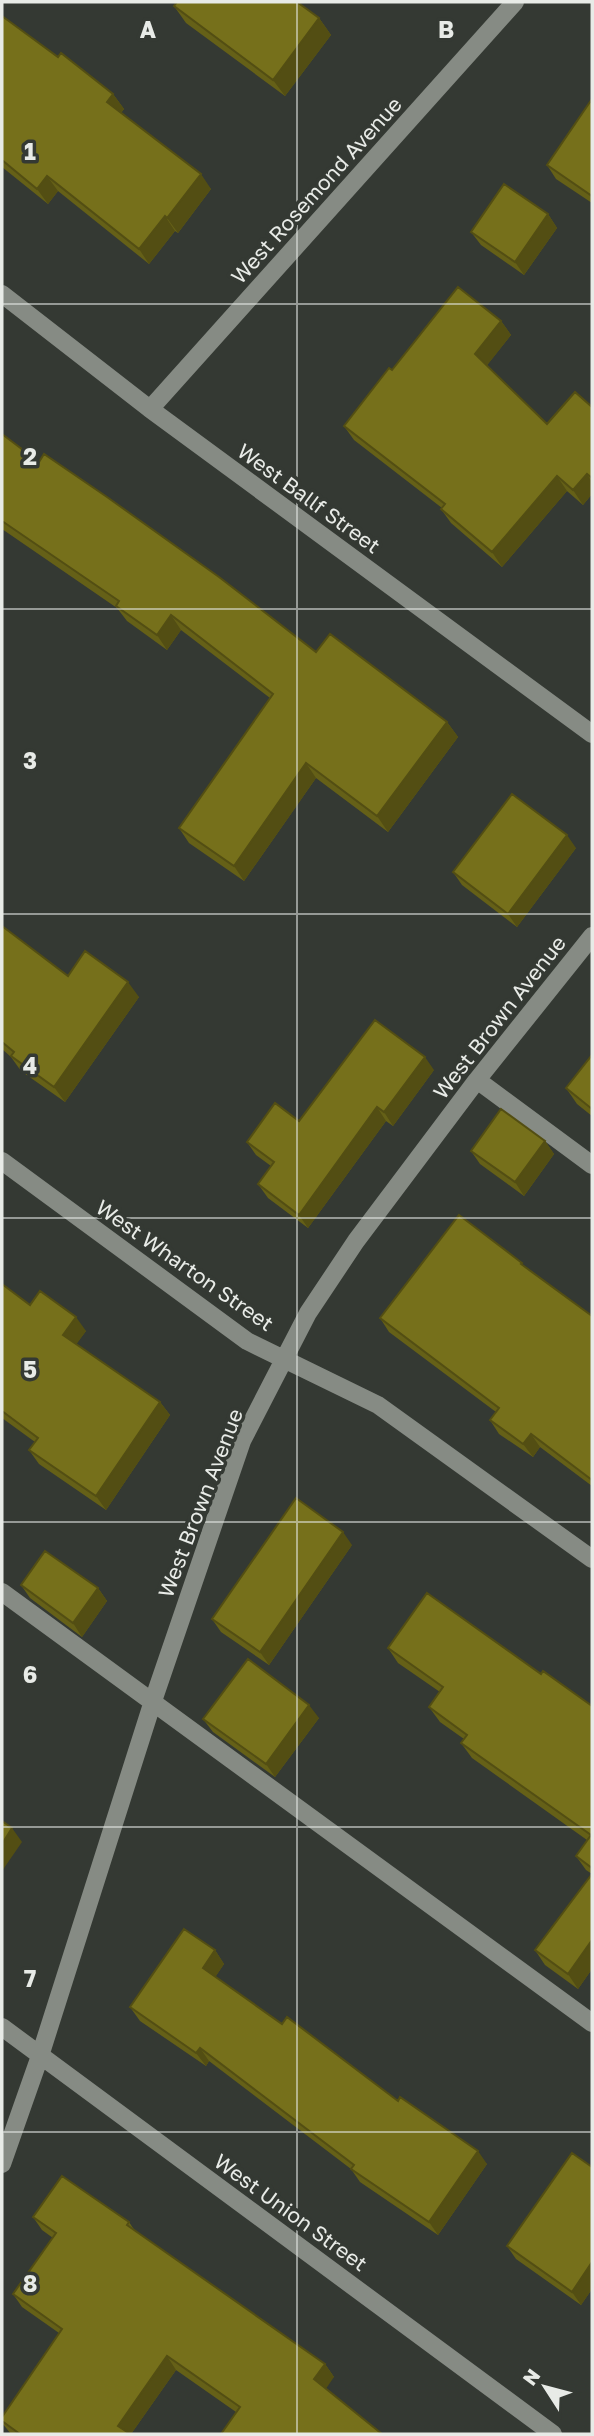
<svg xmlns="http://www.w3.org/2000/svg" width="594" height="2436" font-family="'Golos Text',sans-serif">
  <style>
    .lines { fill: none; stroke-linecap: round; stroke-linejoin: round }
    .minor { stroke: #868b84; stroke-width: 18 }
    .wall { fill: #656017 }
    .shaded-wall { fill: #534e13 }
    .building { fill: #76701b; stroke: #534e13; stroke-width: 2 }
    .grid { fill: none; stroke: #e8ebe7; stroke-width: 2; stroke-opacity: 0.55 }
    .labels { text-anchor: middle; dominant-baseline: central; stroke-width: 7; stroke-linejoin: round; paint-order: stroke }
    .street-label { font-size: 21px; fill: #e8ebe7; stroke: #343933 }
    .grid-label { font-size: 23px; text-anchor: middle; font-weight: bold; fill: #e8ebe7; stroke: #343933; stroke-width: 7; stroke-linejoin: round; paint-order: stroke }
  </style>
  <rect width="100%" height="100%" fill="#343933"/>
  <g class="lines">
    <!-- minor -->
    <path class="minor" d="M 2,294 L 150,409 L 592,734
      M 150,409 L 515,2
      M 477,1080 L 592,1165
      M 2,1161 L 247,1341 L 378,1405 L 592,1559
      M 2,1592 L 592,2023
      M 2,2027 L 553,2434
      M 2,2164 L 40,2056 L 153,1701 L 242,1441 L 308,1313 L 356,1241 L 477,1080 L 592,936"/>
  </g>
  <!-- wall -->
  <path class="wall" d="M 174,6 L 319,18 L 331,35 L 285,96 L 186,23 Z
    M 2,16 L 58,57 L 113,94 L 124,109 L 121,113 L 211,189 L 178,233 L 175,231 L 149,264 L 58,191 L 48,204 L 2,167 Z
    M 592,99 L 592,203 L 556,179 L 547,165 Z
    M 548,214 L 557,228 L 524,275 L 481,245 L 471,232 Z
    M 501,321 L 511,335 L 487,365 L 547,424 L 592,407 L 592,494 L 583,505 L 567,491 L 502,567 L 451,523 L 441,509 L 442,508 L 354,440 L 344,426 L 392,370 Z
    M 2,434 L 39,462 L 316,652 L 447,722 L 458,737 L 388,832 L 316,778 L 244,881 L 189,843 L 179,828 L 270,698 L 181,630 L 167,650 L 127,621 L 117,608 L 2,529 Z
    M 576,848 L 517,927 L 462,885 L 453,872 Z
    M 2,926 L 68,976 L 139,997 L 65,1102 L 21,1071 L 11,1057 L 2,1049 Z
    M 592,1055 L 592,1116 L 577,1104 L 566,1088 Z
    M 434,1070 L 393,1126 L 386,1121 L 308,1228 L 268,1198 L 258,1184 L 271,1166 L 256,1155 L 247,1142 L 299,1121 Z
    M 545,1141 L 554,1154 L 524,1196 L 480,1164 L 471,1151 Z
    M 526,1267 L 592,1316 L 592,1486 L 540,1447 L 533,1457 L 499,1434 L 490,1420 L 496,1412 L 389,1332 L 380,1318 Z
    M 2,1284 L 30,1305 L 86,1331 L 76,1344 L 160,1402 L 170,1415 L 106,1510 L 39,1464 L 29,1450 L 35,1442 L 2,1418 Z
    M 352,1545 L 269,1665 L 221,1632 L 212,1619 Z
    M 21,1585 L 98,1588 L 107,1601 L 82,1637 L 30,1598 Z
    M 388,1648 L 541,1674 L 592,1706 L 592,1969 L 578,1989 L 545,1965 L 535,1950 L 592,1874 L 586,1870 L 576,1856 L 587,1840 L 472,1758 L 461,1743 L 464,1739 L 440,1722 L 429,1707 L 440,1692 L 398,1663 Z
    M 319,1718 L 275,1777 L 213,1732 L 203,1719 Z
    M 215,1950 L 224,1964 L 215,1977 L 282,2024 L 398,2101 L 487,2164 L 438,2235 L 360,2182 L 351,2169 L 209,2061 L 206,2066 L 140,2021 L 130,2007 Z
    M 592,2167 L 592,2289 L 581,2305 L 516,2259 L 507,2246 Z
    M 33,2217 L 129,2222 L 135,2231 L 325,2364 L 334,2377 L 236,2412 L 176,2370 L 131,2434 L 11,2434 L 2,2423 L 2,2417 L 59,2333 L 22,2307 L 13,2294 L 53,2238 L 42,2230 Z"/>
  <!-- shaded-wall -->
  <path class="shaded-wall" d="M 319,18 L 331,35 L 285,96 L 273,80 Z
    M 113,94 L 124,109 L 117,117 L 107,102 Z
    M 201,174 L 211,189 L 178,233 L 167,218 Z
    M 47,176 L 58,191 L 48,204 L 37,189 Z
    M 548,214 L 557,228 L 524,275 L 515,262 Z
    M 165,216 L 175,231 L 149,264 L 139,249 Z
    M 501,321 L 511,335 L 485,368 L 475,354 Z
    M 587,474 L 592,482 L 592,494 L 583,505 L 573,490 Z
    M 557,476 L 567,491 L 502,567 L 492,552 Z
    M 171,615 L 181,630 L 167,650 L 157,635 Z
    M 447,722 L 458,737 L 388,832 L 377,816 Z
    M 306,763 L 316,778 L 244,881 L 234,866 Z
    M 567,835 L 576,848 L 517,927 L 508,914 Z
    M 128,982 L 139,997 L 65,1102 L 54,1087 Z
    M 425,1057 L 434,1070 L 393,1126 L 384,1112 Z
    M 377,1107 L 386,1121 L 308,1228 L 299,1215 Z
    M 545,1141 L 554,1154 L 524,1196 L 515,1182 Z
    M 76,1317 L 86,1331 L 73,1349 L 63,1335 Z
    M 160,1402 L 170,1415 L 106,1510 L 96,1496 Z
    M 531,1434 L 540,1447 L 533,1457 L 523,1444 Z
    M 343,1532 L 352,1545 L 269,1665 L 260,1652 Z
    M 98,1588 L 107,1601 L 82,1637 L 73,1623 Z
    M 309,1705 L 319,1718 L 275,1777 L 266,1764 Z
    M 12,1828 L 22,1842 L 2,1871 L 2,1844 Z
    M 592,1940 L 592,1969 L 578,1989 L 568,1974 Z
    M 215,1950 L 224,1964 L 212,1982 L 203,1968 Z
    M 200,2048 L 209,2061 L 206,2066 L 196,2053 Z
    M 478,2151 L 487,2164 L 438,2235 L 429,2222 Z
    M 592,2262 L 592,2289 L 581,2305 L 572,2292 Z
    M 167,2356 L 176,2370 L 131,2434 L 124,2434 L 118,2426 Z
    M 325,2364 L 334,2377 L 323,2393 L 314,2379 Z"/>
  <!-- building -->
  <path class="building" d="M 177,2 L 297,2 L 319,18 L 273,80 L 174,6 Z
    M 2,16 L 58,57 L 61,53 L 113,94 L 107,102 L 201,174 L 167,218 L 165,216 L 139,249 L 47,176 L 37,189 L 2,160 Z
    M 592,99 L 592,196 L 547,165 Z
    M 504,184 L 548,214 L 515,262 L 471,232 Z
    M 458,287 L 501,321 L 475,354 L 547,424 L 575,392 L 592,407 L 592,478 L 587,474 L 573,490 L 557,476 L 492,552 L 441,509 L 445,504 L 344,426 L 389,368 L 392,370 Z
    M 2,434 L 39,462 L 44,454 L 107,497 L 219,577 L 316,652 L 330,634 L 447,722 L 377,816 L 306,763 L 234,866 L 179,828 L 273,694 L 171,615 L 157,635 L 116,606 L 119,601 L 2,521 Z
    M 512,794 L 567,835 L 508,914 L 453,872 Z
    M 2,926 L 68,976 L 85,951 L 128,982 L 54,1087 L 11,1056 L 14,1052 L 2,1042 Z
    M 375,1020 L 425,1057 L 384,1112 L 377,1107 L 299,1215 L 258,1184 L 274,1162 L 247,1142 L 275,1103 L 299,1121 Z
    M 592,1055 L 592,1109 L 566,1088 Z
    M 501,1109 L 545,1141 L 515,1182 L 471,1151 Z
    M 459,1215 L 522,1263 L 521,1264 L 592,1316 L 592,1480 L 531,1434 L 523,1444 L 490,1420 L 499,1408 L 380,1318 Z
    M 2,1284 L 30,1305 L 40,1291 L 76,1317 L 63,1335 L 160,1402 L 96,1496 L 29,1450 L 38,1438 L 2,1411 Z
    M 296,1498 L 343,1532 L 260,1652 L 212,1619 Z
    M 45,1551 L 98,1588 L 73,1623 L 21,1585 Z
    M 427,1593 L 541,1674 L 543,1671 L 592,1706 L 592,1868 L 576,1856 L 591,1835 L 461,1743 L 467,1735 L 429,1707 L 443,1687 L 388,1648 Z
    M 248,1659 L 309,1705 L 266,1764 L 203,1719 Z
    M 2,1821 L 12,1828 L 2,1844 Z
    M 592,1874 L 592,1940 L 568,1974 L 535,1950 Z
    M 184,1929 L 215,1950 L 203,1968 L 282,2024 L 287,2017 L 398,2101 L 400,2097 L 478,2151 L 429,2222 L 351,2169 L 354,2165 L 200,2048 L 196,2053 L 130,2007 Z
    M 572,2153 L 592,2167 L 592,2262 L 572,2292 L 507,2246 Z
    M 62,2176 L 129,2222 L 127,2225 L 325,2364 L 314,2379 L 382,2434 L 221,2434 L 240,2407 L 167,2356 L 118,2426 L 130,2434 L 20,2434 L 2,2421 L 2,2417 L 62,2329 L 13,2294 L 56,2233 L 33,2217 Z"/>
  <!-- grid -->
  <path class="grid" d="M 297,2 L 297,2434M 2,304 L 592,304M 2,609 L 592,609M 2,914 L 592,914M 2,1218 L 592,1218M 2,1522 L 592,1522M 2,1827 L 592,1827M 2,2132 L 592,2132"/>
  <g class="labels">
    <!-- street labels -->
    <g class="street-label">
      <text transform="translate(316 190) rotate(-48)">West Rosemond Avenue</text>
      <text transform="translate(309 498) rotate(36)">West Ballf Street</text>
      <text transform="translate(499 1017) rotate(-52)">West Brown Avenue</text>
      <text transform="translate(185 1265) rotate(35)">West Wharton Street</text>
      <text transform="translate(200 1503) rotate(-69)">West Brown Avenue</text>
      <text transform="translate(291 2212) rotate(36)">West Union Street</text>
    </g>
  </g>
  <g class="grid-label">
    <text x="148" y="38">A</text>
    <text x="446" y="38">B</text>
    <text x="30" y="160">1</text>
    <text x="30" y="465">2</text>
    <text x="30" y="769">3</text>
    <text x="30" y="1074">4</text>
    <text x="30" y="1378">5</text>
    <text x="30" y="1683">6</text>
    <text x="30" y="1987">7</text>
    <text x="30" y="2292">8</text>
  </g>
  <!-- border -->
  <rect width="594" height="2436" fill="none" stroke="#e8ebe7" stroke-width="7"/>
  <!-- north arrow -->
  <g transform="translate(545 2387) rotate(306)" stroke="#343933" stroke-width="5" paint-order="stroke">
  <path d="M0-5L12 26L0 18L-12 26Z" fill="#e8ebe7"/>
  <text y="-10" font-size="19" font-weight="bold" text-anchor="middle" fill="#e8ebe7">N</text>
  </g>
</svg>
